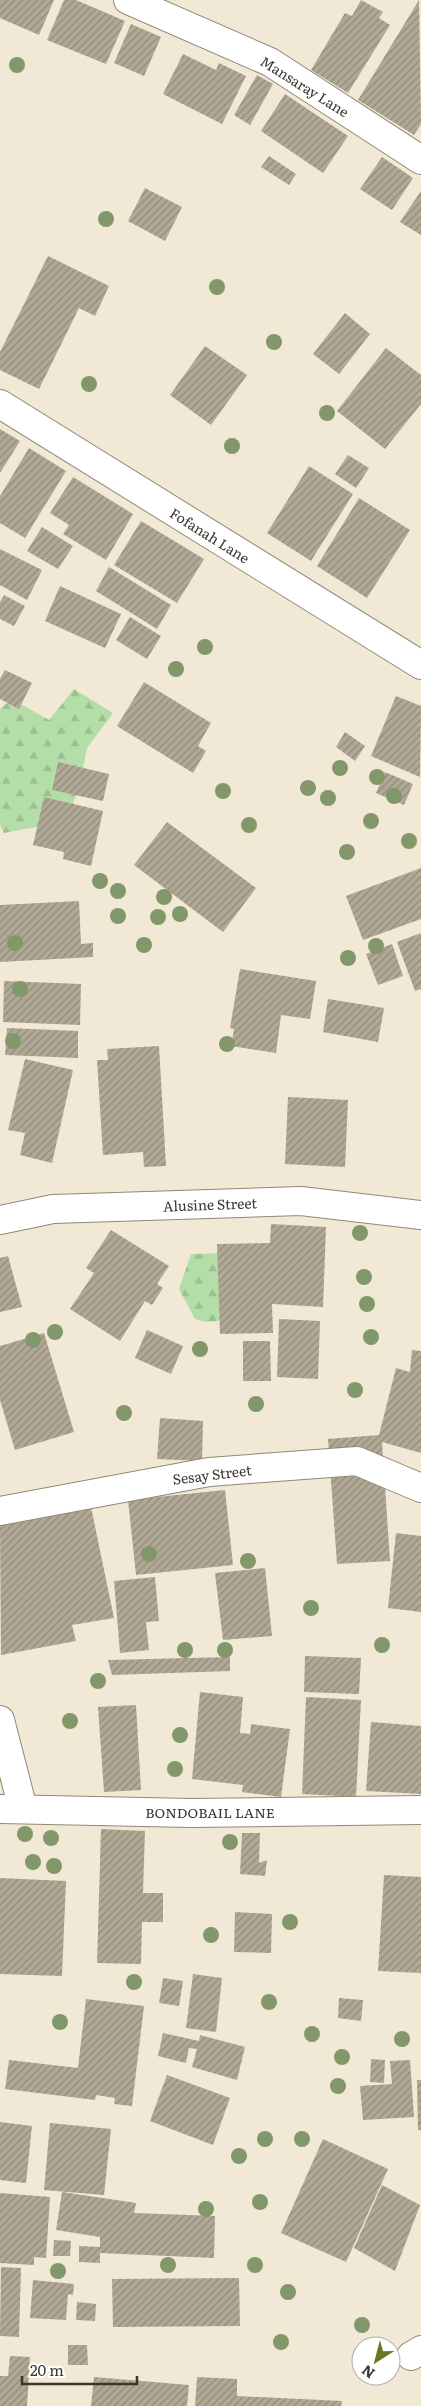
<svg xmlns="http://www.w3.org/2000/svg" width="421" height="2406" font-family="Literata,serif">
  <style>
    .forest { fill: url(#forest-firs) }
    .building { fill: url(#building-hatch) }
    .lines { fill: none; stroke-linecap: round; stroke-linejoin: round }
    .minor-casing { stroke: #908876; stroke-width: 30 }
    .minor { stroke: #fff; stroke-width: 28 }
    .tree { fill: #82986b }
    .labels { text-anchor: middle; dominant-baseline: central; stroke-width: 4.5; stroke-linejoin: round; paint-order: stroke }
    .street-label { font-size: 14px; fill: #3b372f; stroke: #fff }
  </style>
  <defs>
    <pattern id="forest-firs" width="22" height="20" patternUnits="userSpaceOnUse" patternTransform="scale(1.25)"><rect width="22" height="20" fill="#b4dea7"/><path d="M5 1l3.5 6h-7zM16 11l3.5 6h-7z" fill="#9cbf90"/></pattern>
    <pattern id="building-hatch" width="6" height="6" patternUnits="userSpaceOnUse" patternTransform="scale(1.25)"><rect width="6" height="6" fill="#b1a996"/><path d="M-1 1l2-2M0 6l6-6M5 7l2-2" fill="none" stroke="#918a7b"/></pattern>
  </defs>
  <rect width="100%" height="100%" fill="#f1e9d5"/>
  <!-- forest -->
  <path class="forest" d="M 74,689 L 113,713 L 87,748 L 80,783 L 67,821 L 4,833 L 0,825 L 0,709 L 12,699 L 49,720 Z
    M 227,1253 L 225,1320 L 206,1322 L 195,1319 L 179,1289 L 191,1254 Z"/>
  <!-- building -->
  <path class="building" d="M 0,0 L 54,0 L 39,35 L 0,18 Z
    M 64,0 L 76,0 L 125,21 L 106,64 L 47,40 Z
    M 361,0 L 383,12 L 379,18 L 390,25 L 348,93 L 311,70 L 345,13 L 352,16 Z
    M 419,0 L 421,124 L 414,135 L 358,100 Z
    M 131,24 L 161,37 L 144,76 L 114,63 Z
    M 183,54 L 216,70 L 219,63 L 246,76 L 222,124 L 163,94 Z
    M 257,75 L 273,84 L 250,125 L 234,115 Z
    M 285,94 L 348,136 L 323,173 L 261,131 Z
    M 269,156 L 296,174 L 289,185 L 261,167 Z
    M 382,157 L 413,178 L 392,210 L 360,189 Z
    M 145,188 L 182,207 L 165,241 L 128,221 Z
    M 421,191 L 421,235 L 400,222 Z
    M 48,256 L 109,286 L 95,316 L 79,308 L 39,389 L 0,370 L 0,352 Z
    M 345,313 L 370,334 L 339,374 L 313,354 Z
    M 205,346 L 247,375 L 211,425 L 170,395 Z
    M 386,348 L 421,375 L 421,404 L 385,449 L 337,411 Z
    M 0,429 L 20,441 L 0,473 Z
    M 29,448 L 66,471 L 25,538 L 0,523 L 0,496 Z
    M 348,455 L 369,468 L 356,488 L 335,474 Z
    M 309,466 L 353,494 L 311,561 L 267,533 Z
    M 73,477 L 133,514 L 106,560 L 63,534 L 69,525 L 50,513 Z
    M 359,498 L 410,530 L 367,598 L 317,566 Z
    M 141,521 L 204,559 L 177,603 L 114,565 Z
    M 42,527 L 73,546 L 58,569 L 27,551 Z
    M 0,549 L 42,570 L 27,600 L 0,585 Z
    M 109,567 L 171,605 L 157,629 L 96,591 Z
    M 60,586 L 121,614 L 105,648 L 45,621 Z
    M 4,595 L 25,606 L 14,626 L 0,619 L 0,602 Z
    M 130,617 L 161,636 L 147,659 L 116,640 Z
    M 5,670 L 32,683 L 19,709 L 0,699 L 0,679 Z
    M 144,682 L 211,723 L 198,746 L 206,751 L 193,773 L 117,726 Z
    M 396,696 L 421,706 L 420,777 L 371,756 Z
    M 345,732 L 365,746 L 355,761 L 336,747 Z
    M 58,762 L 109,774 L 103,801 L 52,790 Z
    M 385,772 L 413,784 L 404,805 L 376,793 Z
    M 44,797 L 103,811 L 91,866 L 63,859 L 64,852 L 33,845 Z
    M 167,822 L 256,888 L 223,932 L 134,865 Z
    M 421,868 L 421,919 L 363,940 L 346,896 Z
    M 79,901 L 81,944 L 93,943 L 93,957 L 0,962 L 0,905 Z
    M 421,933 L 421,989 L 415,991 L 397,942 Z
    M 392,944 L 403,976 L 378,985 L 366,954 Z
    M 240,969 L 316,981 L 310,1019 L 281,1015 L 276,1053 L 231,1046 L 234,1029 L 230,1028 Z
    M 4,981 L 81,984 L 80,1025 L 3,1022 Z
    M 328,999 L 384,1008 L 378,1042 L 323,1032 Z
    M 7,1028 L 78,1031 L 78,1058 L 5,1055 Z
    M 159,1046 L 166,1166 L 144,1167 L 143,1152 L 103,1155 L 97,1060 L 108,1060 L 107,1049 Z
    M 25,1059 L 73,1070 L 52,1163 L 20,1155 L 25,1133 L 8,1130 Z
    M 288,1097 L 348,1100 L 345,1167 L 285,1164 Z
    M 271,1224 L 326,1227 L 323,1307 L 272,1304 L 273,1333 L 220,1334 L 217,1244 L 270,1243 Z
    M 111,1230 L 169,1266 L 157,1284 L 163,1288 L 152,1305 L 145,1301 L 120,1341 L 70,1309 L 94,1273 L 86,1268 Z
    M 8,1256 L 22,1307 L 0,1312 L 0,1258 Z
    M 279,1319 L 320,1321 L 318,1379 L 277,1377 Z
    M 147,1330 L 183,1346 L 171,1374 L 135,1358 Z
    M 44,1333 L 74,1432 L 15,1450 L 0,1400 L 0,1346 Z
    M 243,1341 L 270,1341 L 271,1381 L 243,1381 Z
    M 412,1350 L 421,1351 L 421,1453 L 382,1442 L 390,1561 L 337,1564 L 328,1439 L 379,1435 L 396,1368 L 410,1372 Z
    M 160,1418 L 203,1421 L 202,1461 L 157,1459 Z
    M 225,1490 L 233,1565 L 136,1575 L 128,1500 Z
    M 91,1507 L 114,1618 L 72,1625 L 76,1641 L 1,1655 L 0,1525 Z
    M 396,1533 L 421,1536 L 421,1612 L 388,1608 Z
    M 265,1568 L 272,1636 L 223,1640 L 215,1573 Z
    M 155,1577 L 159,1621 L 146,1622 L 149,1650 L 120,1653 L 114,1581 Z
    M 305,1656 L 361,1658 L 359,1694 L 304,1692 Z
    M 230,1657 L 230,1671 L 112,1675 L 108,1660 Z
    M 200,1692 L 243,1697 L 240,1733 L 250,1734 L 251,1724 L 290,1729 L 281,1797 L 242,1792 L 243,1785 L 192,1779 Z
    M 306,1697 L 361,1700 L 356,1797 L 302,1794 Z
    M 136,1705 L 141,1790 L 104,1792 L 98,1707 Z
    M 371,1722 L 421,1726 L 421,1794 L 366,1791 Z
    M 101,1829 L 145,1831 L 143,1893 L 163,1893 L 163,1922 L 142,1922 L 141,1964 L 97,1963 Z
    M 242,1833 L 260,1833 L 259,1863 L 267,1860 L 265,1876 L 240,1874 Z
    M 384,1875 L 421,1877 L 421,1973 L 378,1971 Z
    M 0,1878 L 66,1881 L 62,1976 L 0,1974 Z
    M 235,1912 L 272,1914 L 271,1953 L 234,1952 Z
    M 193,1974 L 222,1978 L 216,2032 L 186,2028 Z
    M 163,1978 L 183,1981 L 179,2006 L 159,2003 Z
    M 339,1998 L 363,2000 L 361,2021 L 338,2018 Z
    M 86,1999 L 144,2006 L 132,2106 L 114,2104 L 115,2098 L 96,2095 L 95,2100 L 5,2089 L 9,2060 L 78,2068 Z
    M 163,2033 L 199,2041 L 200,2035 L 245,2047 L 237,2080 L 192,2067 L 197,2049 L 189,2048 L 186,2063 L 158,2056 Z
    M 371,2059 L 385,2060 L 384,2083 L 370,2082 Z
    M 410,2060 L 414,2117 L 363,2120 L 360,2086 L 392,2084 L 390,2061 Z
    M 167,2075 L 230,2098 L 213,2145 L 150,2121 Z
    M 417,2080 L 421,2080 L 421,2130 L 418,2130 Z
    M 0,2122 L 32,2126 L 26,2183 L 0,2180 Z
    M 50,2123 L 111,2129 L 104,2195 L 44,2190 Z
    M 323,2139 L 388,2169 L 346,2262 L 281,2233 Z
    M 382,2185 L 420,2205 L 395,2271 L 354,2248 Z
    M 62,2192 L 136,2203 L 134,2213 L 215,2216 L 214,2258 L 100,2253 L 100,2263 L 79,2262 L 79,2246 L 100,2247 L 100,2237 L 56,2230 Z
    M 0,2193 L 50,2197 L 46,2258 L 34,2257 L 34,2265 L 0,2263 Z
    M 54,2240 L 71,2241 L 70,2256 L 53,2256 Z
    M 1,2267 L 21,2268 L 19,2337 L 0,2336 Z
    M 239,2278 L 240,2326 L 113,2327 L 112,2279 Z
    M 33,2280 L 74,2284 L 73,2295 L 68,2294 L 66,2320 L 30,2318 Z
    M 77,2302 L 96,2304 L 95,2321 L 76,2320 Z
    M 68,2345 L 87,2345 L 88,2365 L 68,2365 Z
    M 10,2356 L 30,2357 L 27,2406 L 0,2406 L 0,2376 L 8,2376 Z
    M 94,2377 L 189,2385 L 187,2406 L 91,2406 Z
    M 197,2377 L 237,2379 L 237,2396 L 342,2401 L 341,2406 L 195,2406 Z"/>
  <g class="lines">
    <!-- minor casing -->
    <g class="minor-casing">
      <path id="minor" d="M 128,0 L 270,62 L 421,160
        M 0,404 L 421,665
        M 0,1220 L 53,1209 L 301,1201 L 421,1215
        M 0,1511 L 209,1472 L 357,1461 L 421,1488
        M 0,1720 L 23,1809
        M 0,1809 L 191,1813 L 421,1810
        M 411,2356 L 421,2350"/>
    </g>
    <!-- minor -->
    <use href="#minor" class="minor"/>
  </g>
  <!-- trees -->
  <g class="tree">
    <circle cx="17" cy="65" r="8"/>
    <circle cx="106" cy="219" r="8"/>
    <circle cx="217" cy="287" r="8"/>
    <circle cx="274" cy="342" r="8"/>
    <circle cx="89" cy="384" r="8"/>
    <circle cx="327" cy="413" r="8"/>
    <circle cx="232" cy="446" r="8"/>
    <circle cx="205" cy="647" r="8"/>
    <circle cx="176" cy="669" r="8"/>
    <circle cx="340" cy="768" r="8"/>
    <circle cx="377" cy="777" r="8"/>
    <circle cx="308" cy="788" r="8"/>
    <circle cx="223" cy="791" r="8"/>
    <circle cx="394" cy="796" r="8"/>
    <circle cx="328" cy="798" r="8"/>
    <circle cx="371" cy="821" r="8"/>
    <circle cx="249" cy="825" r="8"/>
    <circle cx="409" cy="841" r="8"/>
    <circle cx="347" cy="852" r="8"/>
    <circle cx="100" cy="881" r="8"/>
    <circle cx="118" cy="891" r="8"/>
    <circle cx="164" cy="897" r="8"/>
    <circle cx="180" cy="914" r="8"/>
    <circle cx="118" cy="916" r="8"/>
    <circle cx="158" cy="917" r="8"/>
    <circle cx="15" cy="943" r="8"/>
    <circle cx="144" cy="945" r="8"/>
    <circle cx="376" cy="946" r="8"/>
    <circle cx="348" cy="958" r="8"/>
    <circle cx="20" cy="989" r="8"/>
    <circle cx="13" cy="1041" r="8"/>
    <circle cx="227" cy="1044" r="8"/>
    <circle cx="360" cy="1233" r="8"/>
    <circle cx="364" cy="1277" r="8"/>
    <circle cx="367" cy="1304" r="8"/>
    <circle cx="55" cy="1332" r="8"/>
    <circle cx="371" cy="1337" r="8"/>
    <circle cx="33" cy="1340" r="8"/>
    <circle cx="200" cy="1349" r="8"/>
    <circle cx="355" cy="1390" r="8"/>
    <circle cx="256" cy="1404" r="8"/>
    <circle cx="124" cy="1413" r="8"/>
    <circle cx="149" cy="1554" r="8"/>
    <circle cx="248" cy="1561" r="8"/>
    <circle cx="311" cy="1608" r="8"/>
    <circle cx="382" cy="1645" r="8"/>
    <circle cx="185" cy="1650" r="8"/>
    <circle cx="225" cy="1650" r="8"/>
    <circle cx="98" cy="1681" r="8"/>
    <circle cx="70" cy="1721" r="8"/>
    <circle cx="180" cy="1735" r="8"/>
    <circle cx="175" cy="1769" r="8"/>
    <circle cx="25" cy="1834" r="8"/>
    <circle cx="51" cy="1838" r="8"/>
    <circle cx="230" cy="1842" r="8"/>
    <circle cx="33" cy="1862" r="8"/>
    <circle cx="54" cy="1866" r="8"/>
    <circle cx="290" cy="1922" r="8"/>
    <circle cx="211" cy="1935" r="8"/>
    <circle cx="134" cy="1982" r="8"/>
    <circle cx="269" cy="2002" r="8"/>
    <circle cx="60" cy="2022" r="8"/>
    <circle cx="312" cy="2034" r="8"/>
    <circle cx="402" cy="2039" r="8"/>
    <circle cx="342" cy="2057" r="8"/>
    <circle cx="338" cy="2086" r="8"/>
    <circle cx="265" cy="2139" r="8"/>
    <circle cx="302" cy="2139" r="8"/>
    <circle cx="239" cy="2156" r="8"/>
    <circle cx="260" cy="2202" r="8"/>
    <circle cx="206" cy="2209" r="8"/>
    <circle cx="168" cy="2265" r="8"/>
    <circle cx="255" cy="2265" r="8"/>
    <circle cx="58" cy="2271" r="8"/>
    <circle cx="288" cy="2292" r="8"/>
    <circle cx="362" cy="2325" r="8"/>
    <circle cx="281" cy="2342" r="8"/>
  </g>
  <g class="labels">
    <!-- street labels -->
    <g class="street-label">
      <text transform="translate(305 86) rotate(32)">Mansaray Lane</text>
      <text transform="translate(210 535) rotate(32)">Fofanah Lane</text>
      <text transform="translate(210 1204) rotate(-2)">Alusine Street</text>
      <text transform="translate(212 1474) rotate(-7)">Sesay Street</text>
      <text x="210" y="1812">BONDOBAIL LANE</text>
    </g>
  </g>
  <!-- north arrow -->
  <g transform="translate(376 2361) rotate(216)"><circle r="24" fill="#ffffff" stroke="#b1afac"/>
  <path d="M0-4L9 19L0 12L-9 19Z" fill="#687724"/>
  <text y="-8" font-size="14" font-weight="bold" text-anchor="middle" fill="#3b372f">N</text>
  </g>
  <!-- scale -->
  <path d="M22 2376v8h115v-8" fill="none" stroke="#3b372f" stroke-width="2.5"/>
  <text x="30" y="2376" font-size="15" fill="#3b372f" stroke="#ffffff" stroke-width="4" paint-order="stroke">20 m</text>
</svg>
